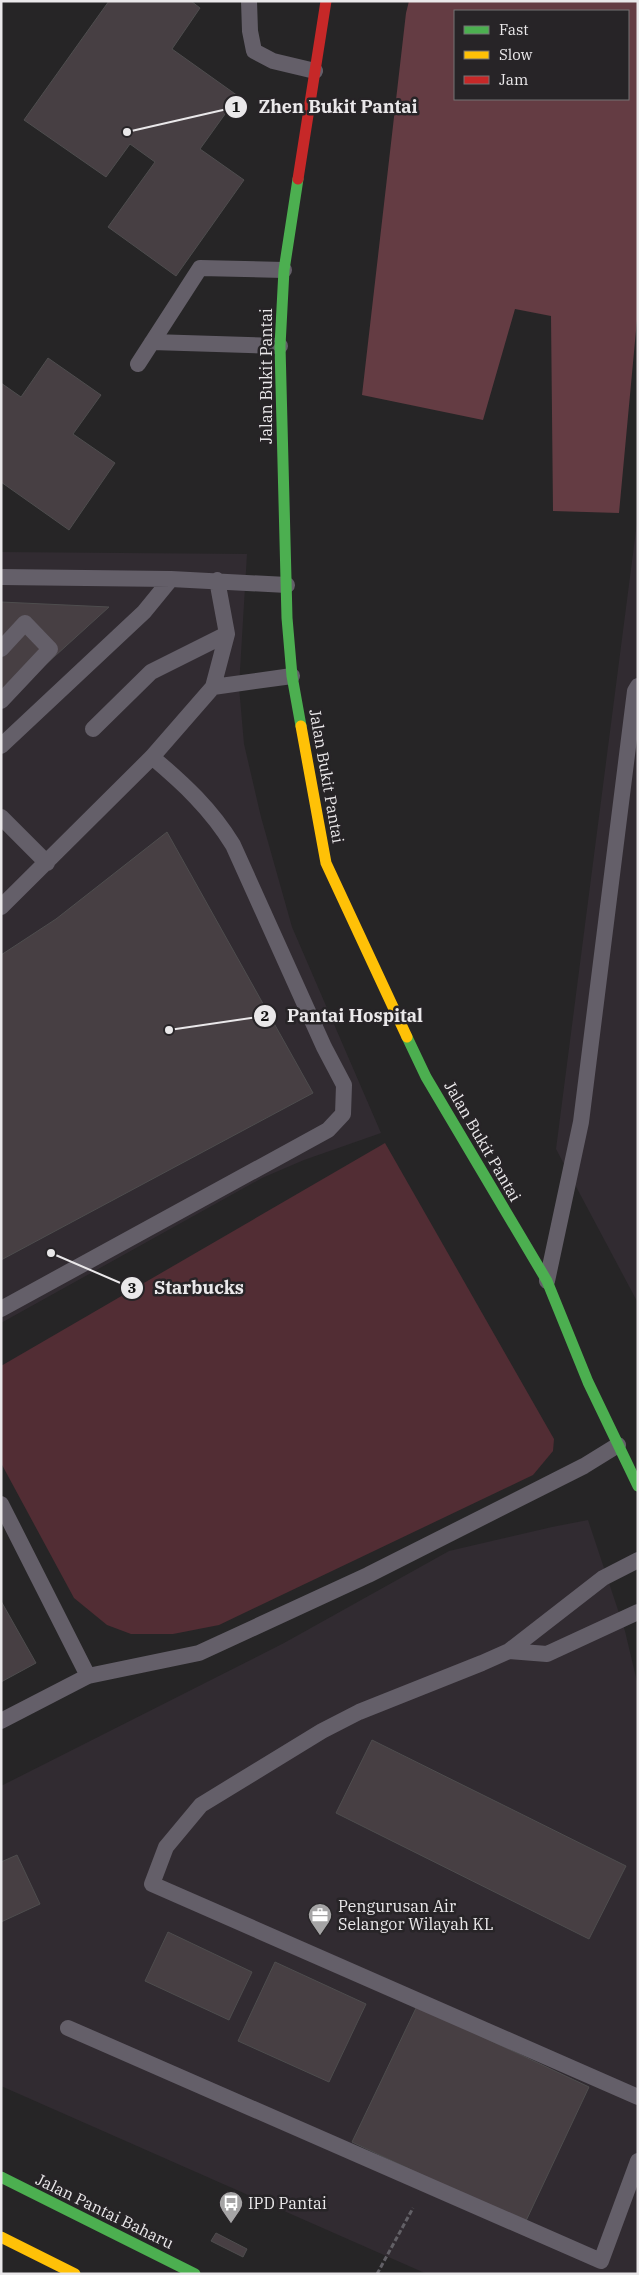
<svg xmlns="http://www.w3.org/2000/svg" width="639" height="2275" font-family="'IBM Plex Serif',serif">
  <style>
    .built { fill: #312b31 }
    .green { fill: #522d34 }
    .forest { fill: #643c43; fill-rule: evenodd }
    .building { fill: #473f43; stroke: #4e4d4e }
    .lines { fill: none; stroke-linecap: round; stroke-linejoin: round }
    .path { stroke: #626066; stroke-width: 3; stroke-dasharray: 5 2.5; stroke-linecap: butt }
    .lane { stroke: #645f69; stroke-width: 16 }
    .fast { stroke: #4caf50; stroke-width: 11 }
    .slow { stroke: #ffc107; stroke-width: 11 }
    .jam { stroke: #c62828; stroke-width: 11 }
    .labels { text-anchor: middle; dominant-baseline: central; stroke-width: 5; stroke-linejoin: round; paint-order: stroke }
    .street-label { font-size: 16px; fill: #eae8ea; stroke: #272427 }
    .poi-label { font-size: 16px; fill: #eae8ea; stroke: #272427; text-anchor: start }
    .leader { fill: none; stroke: #eae8ea; stroke-width: 2 }
    .callout-dot { fill: #eae8ea; stroke: #272427; stroke-width: 2 }
    .mark-label { font-size: 15px; text-anchor: middle; font-weight: bold; fill: #111 }
    .callout-label { font-size: 18px; text-anchor: middle; font-weight: bold; fill: #eae8ea; stroke: #272427; stroke-width: 5; stroke-linejoin: round; paint-order: stroke }
  </style>
  <rect width="100%" height="100%" fill="#262526"/>
  <!-- built -->
  <path class="built" d="M 638,515 L 638,1303 L 556,1149 Z
    M 1,552 L 247,554 L 239,687 L 244,744 L 261,817 L 292,927 L 381,1133 L 304,1160 L 262,1178 L 1,1323 Z
    M 588,1520 L 625,1631 L 638,1686 L 638,2274 L 427,2274 L 1,2086 L 1,1786 L 284,1643 L 449,1551 L 552,1527 Z"/>
  <!-- green -->
  <path class="green" d="M 385,1143 L 554,1439 L 553,1451 L 533,1475 L 219,1625 L 173,1634 L 131,1634 L 107,1625 L 74,1598 L 1,1463 L 1,1366 Z"/>
  <!-- forest -->
  <path class="forest" d="M 409,1 L 638,1 L 638,309 L 619,513 L 553,511 L 551,316 L 515,309 L 483,420 L 362,395 L 406,13 ZM 455,11 L 628,11 L 628,99 L 455,99 Z"/>
  <!-- building -->
  <path class="building" d="M 109,1 L 191,1 L 200,8 L 172,49 L 238,96 L 200,149 L 244,180 L 176,276 L 108,227 L 155,162 L 130,144 L 106,177 L 24,120 Z
    M 48,358 L 101,395 L 73,434 L 115,463 L 69,530 L 1,482 L 1,383 L 21,397 Z
    M 1,602 L 109,607 L 1,705 Z
    M 167,832 L 313,1093 L 1,1260 L 1,955 L 56,919 Z
    M 1,1601 L 36,1663 L 1,1682 Z
    M 372,1740 L 626,1866 L 589,1939 L 336,1813 Z
    M 17,1855 L 40,1904 L 1,1922 L 1,1862 Z
    M 168,1932 L 252,1972 L 229,2020 L 145,1981 Z
    M 275,1962 L 366,2004 L 329,2082 L 238,2041 Z
    M 417,2006 L 589,2087 L 525,2223 L 352,2142 Z
    M 216,2233 L 247,2249 L 243,2257 L 211,2241 Z"/>
  <g class="lines">
    <!-- path -->
    <path class="path" d="M 377,2274 L 413,2208"/>
    <!-- lane -->
    <path class="lane" d="M 249,1 L 250,31 L 254,51 L 273,61 L 315,71
      M 152,342 L 280,346
      M 138,364 L 200,268 L 284,270
      M 1,577 L 171,579
      M 1,649 L 25,623 L 50,649 L 1,701
      M 213,687 L 227,634 L 217,580
      M 93,729 L 151,672 L 227,634
      M 1,746 L 144,612 L 171,579 L 287,585
      M 1,817 L 47,863
      M 1,907 L 152,757 L 213,687 L 292,676
      M 547,1281 L 581,1122 L 635,691 L 638,686
      M 1,1309 L 328,1130 L 343,1114 L 344,1085 L 324,1047 L 233,845 C 211,809 184,784 152,757
      M 1,1504 L 88,1676
      M 638,1560 L 603,1578 L 509,1651 L 482,1663 L 359,1712 L 322,1731 L 201,1805 L 166,1847 L 152,1884 L 638,2097
      M 509,1651 L 547,1654 L 638,1612
      M 1,1721 L 88,1676 L 199,1653 L 368,1575 L 584,1466 L 618,1445
      M 68,2028 L 601,2261 L 638,2161"/>
    <!-- fast -->
    <path class="fast" d="M 298,179 L 284,270 L 280,346 L 287,618 L 292,676 L 301,726
      M 407,1037 L 426,1077 L 547,1281 L 588,1382 L 638,1486
      M 1,2177 L 195,2274"/>
    <!-- slow -->
    <path class="slow" d="M 301,726 L 326,863 L 407,1037
      M 1,2237 L 75,2274"/>
    <!-- jam -->
    <path class="jam" d="M 298,179 L 326,1"/>
  </g>
  <!-- icons -->
  <defs>
    <g id="office-pin" transform="scale(1.25)"><path d="M0 17L-7.5 6A9.5 9.5 0 1 1 7.5 6Z" fill="#a5a4a5" stroke="#272427"/><path d="M-6-3h4V-5.5h4V-3h4V5H-6ZM-1-4.5V-3h2v-1.5ZM-6 0V1H6V0Z" fill="#fff"/></g>
    <g id="bus-pin" transform="scale(1.25)"><path d="M0 17L-7.5 6A9.5 9.5 0 1 1 7.5 6Z" fill="#a5a4a5" stroke="#272427"/><path d="M-5-6H5V4H4V6H2V4H-2V6H-4V4H-5ZM-3.5-4V0h7V-4ZM-3.5 1.2v1.5H-2V1.2ZM2 1.2v1.5H3.5V1.2Z" fill="#fff"/></g>
  </defs>
  <g fill-rule="evenodd">
    <use href="#office-pin" x="320" y="1915"/>
    <use href="#bus-pin" x="231" y="2203"/>
  </g>
  <g class="labels">
    <!-- street labels -->
    <g class="street-label">
      <text transform="translate(266 376) rotate(-90)">Jalan Bukit Pantai</text>
      <text transform="translate(327 776) rotate(80)">Jalan Bukit Pantai</text>
      <text transform="translate(483 1141) rotate(60)">Jalan Bukit Pantai</text>
      <text transform="translate(105 2211) rotate(26)">Jalan Pantai Baharu</text>
    </g>
    <!-- poi labels -->
    <g class="poi-label">
      <text x="338" y="1906">Pengurusan Air<tspan x="338" dy="18">Selangor Wilayah KL</tspan></text>
      <text x="248" y="2203">IPD Pantai</text>
    </g>
  </g>
  <!-- callouts -->
  <path class="leader" d="M127 132L236 107M169 1030L265 1016M51 1253L132 1288"/>
  <g class="callout-dot">
    <circle cx="127" cy="132" r="5"/>
    <circle cx="169" cy="1030" r="5"/>
    <circle cx="51" cy="1253" r="5"/>
    <circle cx="236" cy="107" r="12"/>
    <circle cx="265" cy="1016" r="12"/>
    <circle cx="132" cy="1288" r="12"/>
  </g>
  <g class="mark-label">
    <text x="236" y="112">1</text>
    <text x="265" y="1021">2</text>
    <text x="132" y="1293">3</text>
  </g>
  <g class="callout-label">
    <text x="338" y="113">Zhen Bukit Pantai</text>
    <text x="355" y="1022">Pantai Hospital</text>
    <text x="199" y="1294">Starbucks</text>
  </g>
  <!-- border -->
  <rect width="639" height="2275" fill="none" stroke="#eae8ea" stroke-width="5"/>
  <!-- legend -->
  <rect x="454" y="10" width="175" height="90" fill="#272427" stroke="#757275"/>
  <rect x="464" y="26" width="25" height="8" fill="#4caf50" stroke="#757275"/>
  <text x="499" y="35" font-size="15" fill="#eae8ea">Fast</text>
  <rect x="464" y="51" width="25" height="8" fill="#ffc107" stroke="#757275"/>
  <text x="499" y="60" font-size="15" fill="#eae8ea">Slow</text>
  <rect x="464" y="76" width="25" height="8" fill="#c62828" stroke="#757275"/>
  <text x="499" y="85" font-size="15" fill="#eae8ea">Jam</text>
</svg>
